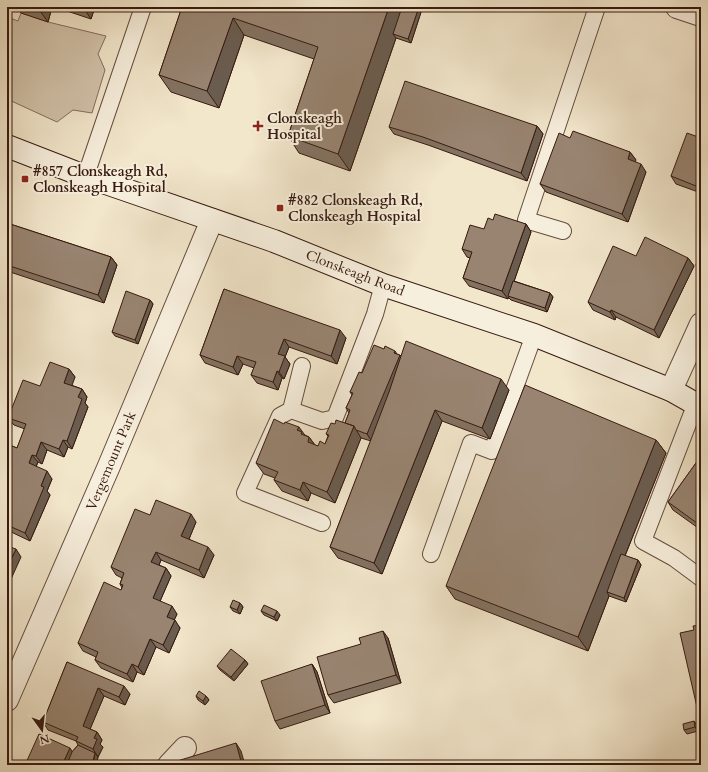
<svg xmlns="http://www.w3.org/2000/svg" width="708" height="772" font-family="Cardo,serif">
  <style>
    .green { fill: #d2c3ab; stroke: #846e5d }
    .lines { fill: none; stroke-linecap: round; stroke-linejoin: round }
    .service-casing { stroke: #664d3e; stroke-width: 18 }
    .minor-casing { stroke: #664d3e; stroke-width: 24 }
    .secondary-casing { stroke: #371a0f; stroke-width: 24 }
    .service { stroke: #f7efdd; stroke-width: 16 }
    .minor { stroke: #f7efdd; stroke-width: 22 }
    .secondary { stroke: #f7efdd; stroke-width: 22 }
    .wall { fill: #837261; stroke: #371a0f }
    .shaded-wall { fill: #6a5c4f; stroke: #371a0f }
    .building { fill: #988471; stroke: #371a0f }
    .poi-dot { fill: #8f2418; stroke: #f7efdd; stroke-width: 1.5 }
    .labels { text-anchor: middle; dominant-baseline: central; stroke-width: 4; stroke-linejoin: round; paint-order: stroke }
    .poi-label { font-size: 14px; font-weight: bold; fill: #371a0f; stroke: #f7efdd; text-anchor: start }
    .street-label { font-size: 14px; fill: #371a0f; stroke: #f7efdd }
  </style>
  <rect width="100%" height="100%" fill="#f2e6cb"/>
  <filter id="stains"><feTurbulence type="fractalNoise" baseFrequency=".005" numOctaves="4"/><feColorMatrix values="0 0 0 0 .2 0 0 0 0 .09 0 0 0 0 .02 0 0 0 .5 -.17"/></filter>
  <radialGradient id="worn" r=".72"><stop offset=".6" stop-color="#630" stop-opacity="0"/><stop offset="1" stop-color="#630" stop-opacity=".3"/></radialGradient>
  <!-- green -->
  <path class="green" d="M 21,13 L 48,22 L 106,36 L 98,54 L 105,70 L 92,113 L 73,110 L 57,122 L 7,99 L 7,17 L 18,21 Z"/>
  <g class="lines">
    <!-- service casing -->
    <g class="service-casing">
      <path id="service" d="M 86,175 L 143,7
        M 563,231 L 526,220 L 597,7
        M 696,403 L 643,541 L 674,558 L 701,578
        M 291,410 L 302,366
        M 322,523 L 245,493 L 280,416 L 291,410 L 322,421 L 335,418 L 375,314 L 383,285
        M 431,554 L 471,443 L 492,451 L 534,335"/>
    </g>
    <!-- minor casing -->
    <g class="minor-casing">
      <path id="minor" d="M 677,7 L 701,15
        M 671,390 L 701,324
        M 7,700 L 109,466 L 212,220
        M 169,765 L 185,748"/>
    </g>
    <!-- secondary casing -->
    <g class="secondary-casing">
      <path id="secondary" d="M 7,146 L 74,172 L 274,241 L 383,285 L 534,335 L 671,390 L 701,407"/>
    </g>
    <!-- service -->
    <use href="#service" class="service"/>
    <!-- minor -->
    <use href="#minor" class="minor"/>
    <!-- secondary -->
    <use href="#secondary" class="secondary"/>
  </g>
  <!-- wall -->
  <path class="wall" d="M 17,7 L 52,7 L 48,22 L 21,13 Z
    M 55,7 L 95,7 L 91,19 Z
    M 182,7 L 421,7 L 422,9 L 411,43 L 396,38 L 350,171 L 299,153 L 288,136 L 314,59 L 244,35 L 219,108 L 171,92 L 159,75 Z
    M 537,126 L 543,134 L 527,181 L 428,145 L 394,134 L 389,127 Z
    M 570,138 L 630,152 L 636,160 L 635,161 L 646,172 L 628,222 L 546,192 L 540,184 Z
    M 701,138 L 701,193 L 676,184 L 671,176 Z
    M 493,220 L 526,224 L 531,232 L 514,281 L 550,293 L 553,297 L 547,312 L 511,300 L 508,297 L 508,299 L 469,286 L 463,278 L 470,258 L 467,257 L 462,249 L 484,229 Z
    M 7,223 L 111,257 L 117,265 L 104,303 L 7,271 Z
    M 701,254 L 701,270 L 699,269 L 696,265 Z
    M 636,256 L 688,258 L 694,266 L 659,338 L 616,317 L 615,320 L 593,310 L 588,302 Z
    M 224,289 L 346,338 L 337,364 L 289,347 L 285,357 L 290,364 L 284,379 L 282,378 L 278,390 L 257,383 L 251,375 L 254,368 L 243,364 L 238,375 L 205,363 L 200,355 Z
    M 150,300 L 153,304 L 138,344 L 115,336 L 112,332 Z
    M 398,355 L 401,357 L 509,390 L 490,439 L 442,421 L 382,574 L 338,558 L 330,547 L 371,441 L 361,438 L 335,503 L 311,493 L 308,501 L 282,491 L 274,480 L 275,478 L 264,474 L 256,463 L 305,435 L 309,437 L 315,445 L 318,446 L 325,444 L 328,436 L 326,434 L 335,424 L 345,423 L 349,413 L 346,408 L 352,395 L 350,392 L 362,373 Z
    M 69,369 L 75,377 L 71,385 L 82,389 L 87,397 L 85,403 L 88,407 L 72,449 L 68,447 L 64,457 L 47,450 L 42,464 L 38,462 L 36,467 L 52,479 L 47,491 L 50,495 L 30,541 L 7,530 L 7,444 L 17,448 L 25,429 L 14,425 L 8,418 L 40,386 Z
    M 656,440 L 666,453 L 625,556 L 638,560 L 641,565 L 626,602 L 609,596 L 588,651 L 455,599 L 446,586 Z
    M 701,456 L 701,530 L 673,510 L 668,502 Z
    M 150,515 L 196,522 L 189,539 L 214,555 L 204,578 L 161,560 L 159,565 L 166,568 L 171,576 L 160,601 L 177,614 L 174,620 L 180,628 L 169,653 L 156,647 L 144,675 L 137,672 L 133,682 L 101,668 L 95,660 L 96,657 L 83,651 L 78,643 L 121,590 L 122,588 L 120,584 L 122,578 L 116,575 L 111,567 Z
    M 240,603 L 243,607 L 240,614 L 233,611 L 230,607 Z
    M 261,611 L 280,615 L 277,621 L 264,615 Z
    M 388,638 L 401,683 L 334,703 L 328,695 Z
    M 245,660 L 248,664 L 234,681 L 220,670 L 217,666 Z
    M 67,662 L 130,694 L 125,705 L 104,696 L 90,729 L 97,732 L 102,740 L 100,744 L 103,747 L 98,757 L 96,765 L 25,765 L 72,752 L 78,745 L 76,741 L 48,730 L 43,722 Z
    M 312,664 L 317,672 L 330,713 L 280,729 L 275,721 Z
    M 196,696 L 206,696 L 209,700 L 205,705 L 198,700 Z
    M 697,725 L 698,731 L 687,734 L 684,730 Z"/>
  <!-- shaded-wall -->
  <path class="shaded-wall" d="M 37,7 L 52,7 L 48,22 Z
    M 83,7 L 95,7 L 91,19 Z
    M 389,7 L 407,7 L 393,34 L 396,38 L 350,171 L 338,154 Z
    M 419,7 L 421,7 L 422,9 L 411,43 L 408,39 Z
    M 233,18 L 244,35 L 219,108 L 207,91 Z
    M 537,126 L 543,134 L 527,181 L 521,173 Z
    M 630,152 L 636,160 L 633,167 L 628,159 Z
    M 641,164 L 646,172 L 628,222 L 622,214 Z
    M 526,224 L 531,232 L 508,299 L 502,291 Z
    M 111,257 L 117,265 L 104,303 L 98,295 Z
    M 688,258 L 694,266 L 659,338 L 654,330 Z
    M 550,293 L 553,297 L 547,312 L 545,308 Z
    M 150,300 L 153,304 L 138,344 L 135,340 Z
    M 611,310 L 616,317 L 615,320 L 610,312 Z
    M 340,330 L 346,338 L 337,364 L 331,356 Z
    M 284,339 L 289,347 L 285,357 L 290,364 L 284,379 L 279,372 L 278,354 Z
    M 395,351 L 399,357 L 400,355 L 406,363 L 372,442 L 367,434 Z
    M 237,356 L 243,364 L 238,375 L 233,367 Z
    M 69,369 L 75,377 L 70,391 L 64,383 Z
    M 277,371 L 282,378 L 278,390 L 273,382 Z
    M 501,379 L 509,390 L 490,439 L 482,428 Z
    M 82,389 L 87,397 L 85,403 L 88,407 L 72,449 L 67,441 L 78,397 Z
    M 435,410 L 442,421 L 382,574 L 374,563 Z
    M 354,426 L 361,438 L 335,503 L 327,492 Z
    M 299,427 L 307,438 L 309,437 L 317,448 L 316,453 L 297,430 Z
    M 63,440 L 68,447 L 64,457 L 59,449 Z
    M 656,440 L 666,453 L 610,593 L 607,592 L 609,596 L 588,651 L 578,637 Z
    M 41,442 L 47,450 L 42,464 L 36,456 Z
    M 32,455 L 38,462 L 34,471 L 29,463 Z
    M 47,471 L 52,479 L 47,491 L 50,495 L 30,541 L 25,533 L 41,486 Z
    M 303,482 L 311,493 L 308,501 L 300,490 Z
    M 191,514 L 196,522 L 187,544 L 181,536 Z
    M 7,535 L 11,540 L 7,549 Z
    M 208,547 L 214,555 L 204,578 L 199,570 Z
    M 16,549 L 21,557 L 7,588 L 7,568 Z
    M 156,552 L 161,560 L 157,570 L 151,562 Z
    M 638,560 L 641,565 L 626,602 L 624,598 Z
    M 166,568 L 171,576 L 158,606 L 153,598 Z
    M 240,603 L 243,607 L 240,614 L 237,610 Z
    M 172,606 L 177,614 L 172,625 L 167,617 Z
    M 277,611 L 280,615 L 277,621 L 274,617 Z
    M 175,620 L 180,628 L 169,653 L 163,645 Z
    M 383,631 L 388,638 L 401,683 L 396,675 Z
    M 150,639 L 156,647 L 144,675 L 138,667 Z
    M 245,660 L 248,664 L 234,681 L 231,677 Z
    M 132,664 L 137,672 L 133,682 L 127,674 Z
    M 312,664 L 317,672 L 330,713 L 325,705 Z
    M 124,686 L 130,694 L 125,705 L 119,697 Z
    M 98,688 L 104,696 L 88,734 L 83,726 Z
    M 206,696 L 209,700 L 205,705 L 203,701 Z
    M 694,721 L 697,725 L 698,731 L 695,727 Z
    M 97,732 L 102,740 L 100,744 L 103,747 L 98,757 L 93,749 L 94,738 Z
    M 236,743 L 241,751 L 245,765 L 242,765 Z
    M 70,748 L 75,756 L 68,762 L 70,765 L 62,765 Z
    M 95,753 L 98,757 L 96,765 L 93,765 Z"/>
  <!-- building -->
  <path class="building" d="M 182,7 L 389,7 L 338,154 L 288,136 L 318,47 L 233,18 L 207,91 L 159,75 Z
    M 402,7 L 419,7 L 408,39 L 393,34 Z
    M 405,81 L 537,126 L 521,173 L 423,137 L 389,127 Z
    M 573,131 L 630,152 L 628,159 L 641,164 L 622,214 L 540,184 L 559,133 L 570,138 Z
    M 687,133 L 701,138 L 701,188 L 671,176 Z
    M 495,214 L 526,224 L 502,291 L 463,278 L 472,252 L 462,249 L 470,225 L 484,229 L 488,218 L 493,220 Z
    M 7,223 L 111,257 L 98,295 L 7,265 Z
    M 645,237 L 688,258 L 654,330 L 611,310 L 610,312 L 588,302 L 613,246 L 636,256 Z
    M 701,254 L 701,267 L 696,265 Z
    M 513,281 L 550,293 L 545,308 L 508,296 Z
    M 224,289 L 340,330 L 331,356 L 284,339 L 278,354 L 285,356 L 279,372 L 277,371 L 273,382 L 251,375 L 256,362 L 237,356 L 233,367 L 200,355 Z
    M 126,291 L 150,300 L 135,340 L 112,332 Z
    M 406,341 L 501,379 L 482,428 L 435,410 L 374,563 L 330,547 L 389,392 Z
    M 374,345 L 384,349 L 385,346 L 395,351 L 394,353 L 400,355 L 367,434 L 356,430 L 354,426 L 345,423 L 350,410 L 346,408 L 353,393 L 350,392 L 359,372 L 362,373 Z
    M 50,362 L 69,369 L 64,383 L 82,389 L 78,397 L 82,399 L 67,441 L 63,440 L 59,449 L 41,442 L 36,456 L 32,455 L 29,463 L 47,471 L 41,486 L 44,487 L 25,533 L 7,525 L 7,473 L 10,468 L 7,466 L 7,444 L 17,448 L 26,424 L 8,418 L 23,380 L 40,386 Z
    M 525,385 L 656,440 L 578,637 L 446,586 Z
    M 274,419 L 284,424 L 285,422 L 299,427 L 297,430 L 302,432 L 301,434 L 309,437 L 308,442 L 318,446 L 320,441 L 325,444 L 329,435 L 326,434 L 331,423 L 335,424 L 336,420 L 354,426 L 327,492 L 303,482 L 300,490 L 274,480 L 278,472 L 256,463 Z
    M 701,456 L 701,526 L 668,502 Z
    M 156,500 L 191,514 L 181,536 L 208,547 L 199,570 L 156,552 L 151,562 L 166,568 L 153,598 L 172,606 L 167,617 L 175,620 L 163,645 L 150,639 L 138,667 L 132,664 L 127,674 L 95,660 L 98,652 L 78,643 L 104,582 L 121,590 L 123,585 L 120,584 L 124,573 L 111,567 L 135,509 L 150,515 Z
    M 7,546 L 16,549 L 7,568 Z
    M 621,554 L 638,560 L 624,598 L 607,592 Z
    M 233,600 L 240,603 L 237,610 L 230,607 Z
    M 264,605 L 277,611 L 274,617 L 261,611 Z
    M 701,625 L 701,716 L 699,716 L 680,633 L 694,630 L 693,626 Z
    M 383,631 L 396,675 L 328,695 L 317,657 L 361,644 L 359,638 Z
    M 231,649 L 245,660 L 231,677 L 217,666 Z
    M 67,662 L 124,686 L 119,697 L 98,688 L 83,726 L 97,732 L 94,738 L 97,739 L 93,749 L 76,741 L 78,737 L 43,722 Z
    M 312,664 L 325,705 L 275,721 L 261,681 Z
    M 199,691 L 206,696 L 203,701 L 196,696 Z
    M 694,721 L 695,727 L 684,730 L 683,724 Z
    M 39,734 L 70,748 L 62,765 L 25,765 Z
    M 236,743 L 242,765 L 175,765 L 174,762 Z
    M 78,745 L 95,753 L 92,765 L 87,762 L 86,765 L 75,765 L 68,762 L 72,752 Z"/>
  <!-- markers -->
  <g class="poi-dot">
    <path d="M256 120h4v4h4v4h-4v4h-4v-4h-4v-4h4z"/>
    <rect x="21" y="175" width="8" height="8" rx="2"/>
    <rect x="276" y="204" width="8" height="8" rx="2"/>
  </g>
  <g class="labels">
    <!-- poi labels -->
    <g class="poi-label">
      <text x="267" y="118">Clonskeagh<tspan x="267" dy="16">Hospital</tspan></text>
      <text x="33" y="171">#857 Clonskeagh Rd,<tspan x="33" dy="16">Clonskeagh Hospital</tspan></text>
      <text x="288" y="200">#882 Clonskeagh Rd,<tspan x="288" dy="16">Clonskeagh Hospital</tspan></text>
    </g>
    <!-- street labels -->
    <g class="street-label">
      <text transform="translate(355 273) rotate(21)">Clonskeagh Road</text>
      <text transform="translate(111 461) rotate(-67)">Vergemount Park</text>
    </g>
  </g>
  <!-- margin -->
  <rect width="708" height="772" fill="none" stroke="#f2e6cb" stroke-width="24"/>
  <rect x="8" y="8" width="692" height="756" fill="none" stroke="#371a0f" stroke-width="2"/>
  <rect x="12" y="12" width="684" height="748" fill="none" stroke="#371a0f"/>
  <!-- north arrow -->
  <g transform="translate(42 730) rotate(165)" stroke="#f7efdd" stroke-width="3" paint-order="stroke">
  <path d="M0-3L7 15L0 10L-7 15Z" fill="#371a0f"/>
  <text y="-6" font-size="11" font-weight="bold" text-anchor="middle" fill="#371a0f">N</text>
  </g>
  <rect width="100%" height="100%" filter="url(#stains)"/>
  <rect width="100%" height="100%" fill="url(#worn)"/>
</svg>
